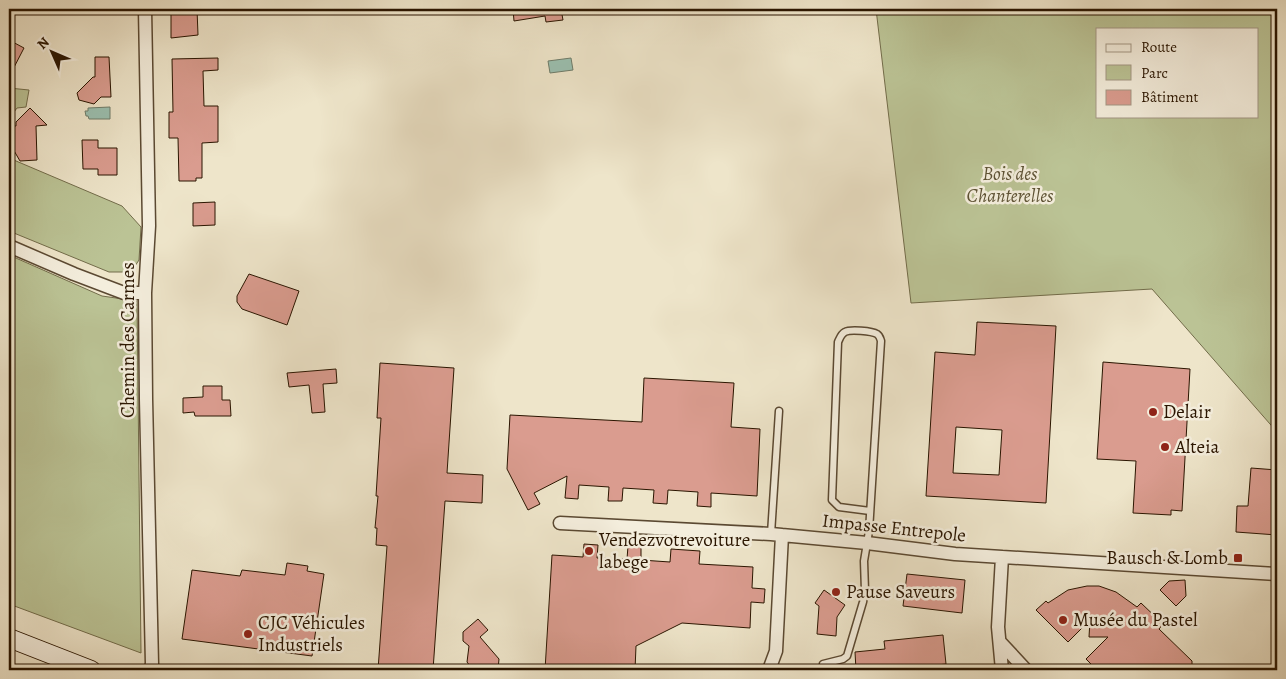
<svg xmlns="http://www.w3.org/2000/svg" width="1286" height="679" font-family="Alegreya,serif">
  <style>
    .green { fill: #bbc395; stroke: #726c4a; fill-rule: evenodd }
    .water { fill: #9bc0b0; stroke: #6e7c6a }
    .building { fill: #da9c8f; stroke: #2a1500; fill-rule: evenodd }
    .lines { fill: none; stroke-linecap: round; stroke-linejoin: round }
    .service-casing { stroke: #5b4932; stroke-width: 9 }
    .minor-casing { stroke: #5b4932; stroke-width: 15 }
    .secondary-casing { stroke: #2a1500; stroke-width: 20 }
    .service { stroke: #f4eedd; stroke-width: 6 }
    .minor { stroke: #f4eedd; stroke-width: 12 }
    .secondary { stroke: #f4eedd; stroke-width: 18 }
    .poi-dot { fill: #8f2418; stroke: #f4eedd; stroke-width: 2 }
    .labels { text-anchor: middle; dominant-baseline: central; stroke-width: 5; stroke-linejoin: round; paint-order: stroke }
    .park-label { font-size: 19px; font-style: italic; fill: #5d5234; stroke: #f4eedd }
    .street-label { font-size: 19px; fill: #2a1500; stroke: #f4eedd }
    .poi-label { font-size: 19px; fill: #2a1500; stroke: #f4eedd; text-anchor: start }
  </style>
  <rect width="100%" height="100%" fill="#eee5ca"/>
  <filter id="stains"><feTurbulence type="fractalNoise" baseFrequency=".004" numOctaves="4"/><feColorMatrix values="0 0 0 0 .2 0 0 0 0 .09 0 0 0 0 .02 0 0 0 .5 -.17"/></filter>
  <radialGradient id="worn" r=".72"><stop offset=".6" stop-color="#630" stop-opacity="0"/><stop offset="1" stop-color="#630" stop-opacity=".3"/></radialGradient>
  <!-- green -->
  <path class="green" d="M 876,9 L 1277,9 L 1277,432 L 1152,289 L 911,303 ZM 1097,29 L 1257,29 L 1257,116 L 1097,116 Z
    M 9,88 L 29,90 L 26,107 L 17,108 L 11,116 L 9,116 Z
    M 9,158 L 122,206 L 141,227 L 139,260 L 131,272 L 109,272 L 9,231 Z
    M 9,255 L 102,296 L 137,301 L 141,653 L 9,604 Z"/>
  <!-- water -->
  <path class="water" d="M 571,58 L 573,70 L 550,73 L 548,61 Z
    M 110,107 L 110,119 L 89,119 L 88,116 L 86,116 L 85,111 L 88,111 L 88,108 Z"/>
  <!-- building -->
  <path class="building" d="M 171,9 L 197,9 L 198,35 L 171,38 Z
    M 513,9 L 561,9 L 563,20 L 546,22 L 545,16 L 514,21 Z
    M 9,40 L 24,48 L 9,77 Z
    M 95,57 L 109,57 L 111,97 L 101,97 L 94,104 L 79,100 L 77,93 L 93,77 L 95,77 Z
    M 218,58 L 218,70 L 203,71 L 204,106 L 218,106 L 218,142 L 202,143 L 202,178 L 196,178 L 196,181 L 179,181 L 178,138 L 169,138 L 169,112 L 173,112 L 172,59 Z
    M 30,108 L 47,125 L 36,126 L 37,160 L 20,161 L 13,149 L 13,126 L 16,126 L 16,122 Z
    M 82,140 L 98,140 L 98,148 L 117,148 L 117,175 L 98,175 L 98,169 L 83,169 Z
    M 215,202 L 215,225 L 193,226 L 193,203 Z
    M 249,274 L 299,291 L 287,325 L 242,309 L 237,302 L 237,296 Z
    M 977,322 L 1056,326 L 1046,503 L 926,496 L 935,352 L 975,355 ZM 956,427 L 1002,430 L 999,475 L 953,473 Z
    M 1103,362 L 1190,369 L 1182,511 L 1171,510 L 1171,515 L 1133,513 L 1136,461 L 1097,459 Z
    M 380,363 L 454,368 L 447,473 L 483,475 L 482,503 L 445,501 L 433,670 L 378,670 L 387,546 L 376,545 L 377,528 L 375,528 L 378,496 L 376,496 L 381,418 L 377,418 Z
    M 336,369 L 337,383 L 323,384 L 325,412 L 312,413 L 309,385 L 289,387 L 287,373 Z
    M 644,378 L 734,383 L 731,427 L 760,429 L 757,496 L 711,493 L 711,507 L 697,506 L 698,492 L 668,490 L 667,504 L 653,503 L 654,490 L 623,488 L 622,501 L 608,501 L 609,487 L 579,485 L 578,499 L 565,498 L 567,476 L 534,493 L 540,504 L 528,510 L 507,469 L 510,415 L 642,422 Z
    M 203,386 L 222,386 L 222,400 L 230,400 L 231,416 L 195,416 L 194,412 L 183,413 L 183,398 L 203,397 Z
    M 1251,468 L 1277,470 L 1277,535 L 1236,532 L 1237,506 L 1248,506 Z
    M 584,544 L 598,545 L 597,558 L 627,559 L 628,546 L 641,547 L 641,560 L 670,562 L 671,549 L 700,551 L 699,564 L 753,567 L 752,588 L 765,589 L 764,603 L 751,602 L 750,628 L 682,623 L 636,646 L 635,670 L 591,669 L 588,670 L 545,670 L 552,555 L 583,557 Z
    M 287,563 L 308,566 L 307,571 L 324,574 L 312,656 L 182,639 L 192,570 L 240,576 L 242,570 L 285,575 Z
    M 907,574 L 965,580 L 962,613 L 903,606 Z
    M 1185,580 L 1186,596 L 1176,606 L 1160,590 L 1169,581 Z
    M 1087,586 L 1099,586 L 1116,592 L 1137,607 L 1141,603 L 1163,624 L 1159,629 L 1192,661 L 1192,670 L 1097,670 L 1086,659 L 1108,637 L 1089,637 L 1090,620 L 1068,642 L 1036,610 L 1046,601 L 1048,603 L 1068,590 Z
    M 824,590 L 845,605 L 837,617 L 836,636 L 817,634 L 819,606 L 815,603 Z
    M 478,619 L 488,630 L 480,637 L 499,659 L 498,670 L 469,670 L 470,666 L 467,662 L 469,646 L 463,641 L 463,632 Z
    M 943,635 L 946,664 L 890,670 L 856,670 L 855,652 L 885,649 L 884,641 Z"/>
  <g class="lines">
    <!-- service casing -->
    <g class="service-casing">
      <path id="service" d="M 771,534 L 779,411
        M 823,664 L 843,659 L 847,656 L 863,602 L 865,591 L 864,561 L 869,531 L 881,341 C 880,338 880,336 877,334 C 872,331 850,329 845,332 C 841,334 840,338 838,342 L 832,500 L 839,507 L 870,511"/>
    </g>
    <!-- minor casing -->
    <g class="minor-casing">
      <path id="minor" d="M 145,9 L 149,226 L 145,293 L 146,399 L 152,664 L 150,670
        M 9,246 L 74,274 L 124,293 L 145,293
        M 560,523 L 771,534 L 867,543 L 955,554 L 1277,574
        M 1000,642 L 1026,670
        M 769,670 L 776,651 L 782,535
        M 1002,670 L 998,627 L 1002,557"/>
    </g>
    <!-- secondary casing -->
    <g class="secondary-casing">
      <path id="secondary" d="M 9,638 L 91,670"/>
    </g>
    <!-- service -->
    <use href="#service" class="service"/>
    <!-- minor -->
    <use href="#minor" class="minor"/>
    <!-- secondary -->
    <use href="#secondary" class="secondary"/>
  </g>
  <!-- markers -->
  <g class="poi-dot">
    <circle cx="1153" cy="412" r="5"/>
    <circle cx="1165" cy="447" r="5"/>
    <circle cx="589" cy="551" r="5"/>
    <rect x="1233" y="553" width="10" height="10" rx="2.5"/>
    <circle cx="836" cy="592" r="5"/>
    <circle cx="1063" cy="620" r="5"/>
    <circle cx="248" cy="634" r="5"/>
  </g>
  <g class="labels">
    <!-- park labels -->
    <g class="park-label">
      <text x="1010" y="174">Bois des<tspan x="1010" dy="22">Chanterelles</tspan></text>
    </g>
    <!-- street labels -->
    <g class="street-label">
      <text transform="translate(128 340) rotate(-90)">Chemin des Carmes</text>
      <text transform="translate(894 528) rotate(6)">Impasse Entrepole</text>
    </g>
    <!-- poi labels -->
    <g class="poi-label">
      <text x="1163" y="412">Delair</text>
      <text x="1175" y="447">Alteia</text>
      <text x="599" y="540">Vendezvotrevoiture<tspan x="599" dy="22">labege</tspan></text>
      <text x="1228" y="558" text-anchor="end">Bausch &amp; Lomb</text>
      <text x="846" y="592">Pause Saveurs</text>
      <text x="1073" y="620">Musée du Pastel</text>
      <text x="258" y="623">CJC Véhicules<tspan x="258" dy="22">Industriels</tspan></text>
    </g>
  </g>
  <!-- margin -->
  <rect width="1286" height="679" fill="none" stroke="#eee5ca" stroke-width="30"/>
  <rect x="10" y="10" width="1266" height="659" fill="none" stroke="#2a1500" stroke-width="2.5"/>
  <rect x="15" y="15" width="1256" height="649" fill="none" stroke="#2a1500"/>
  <!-- legend -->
  <rect x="1096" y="28" width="162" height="90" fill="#f4eedd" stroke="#a39785"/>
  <rect x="1106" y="44" width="25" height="8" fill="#f4eedd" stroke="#a39785"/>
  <text x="1141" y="52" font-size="15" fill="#2a1500">Route</text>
  <rect x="1106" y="65" width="25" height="15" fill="#bbc395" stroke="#a39785"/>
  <text x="1141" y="78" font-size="15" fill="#2a1500">Parc</text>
  <rect x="1106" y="90" width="25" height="15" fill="#da9c8f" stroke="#a39785"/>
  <text x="1141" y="102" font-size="15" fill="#2a1500">Bâtiment</text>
  <!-- north arrow -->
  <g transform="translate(52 52) rotate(315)" stroke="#f4eedd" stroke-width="4" paint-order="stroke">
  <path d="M0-4L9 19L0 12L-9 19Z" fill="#2a1500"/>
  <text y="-8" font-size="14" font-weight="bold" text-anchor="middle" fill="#2a1500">N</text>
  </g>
  <rect width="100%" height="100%" filter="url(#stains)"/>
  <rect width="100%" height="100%" fill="url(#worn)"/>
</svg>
